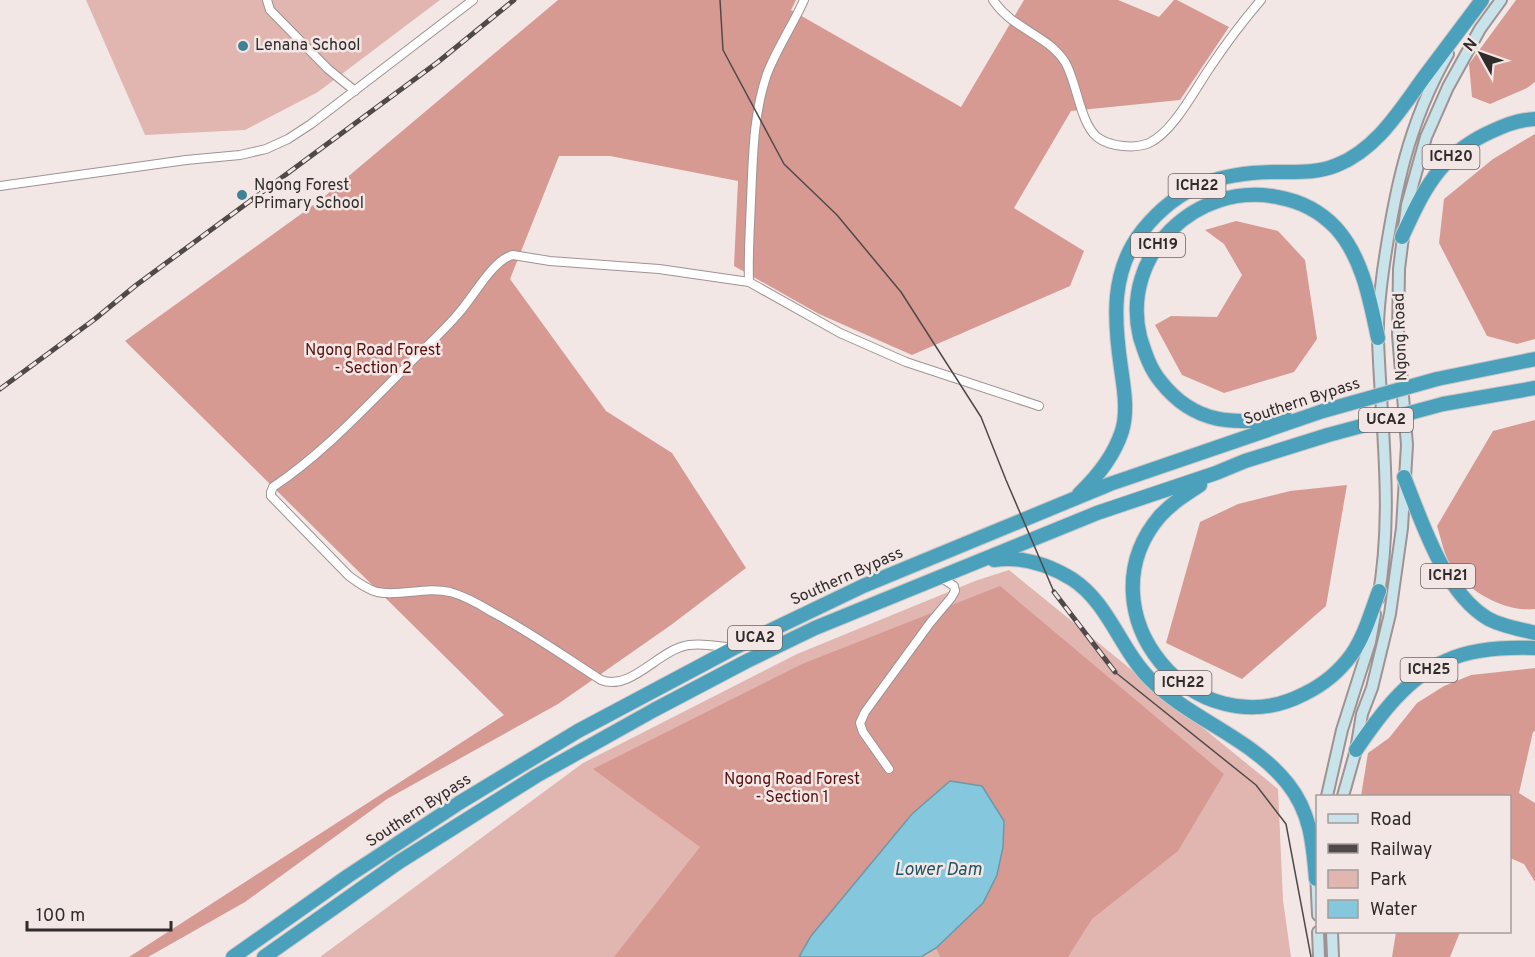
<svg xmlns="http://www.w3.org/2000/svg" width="1535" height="957" font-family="Overpass,sans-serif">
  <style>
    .green { fill: #e1b6b1 }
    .forest { fill: #d79a93 }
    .water { fill: #85c8dd; stroke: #6c99a8; stroke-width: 1.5 }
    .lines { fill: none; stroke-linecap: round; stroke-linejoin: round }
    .street-casing { stroke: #9e9392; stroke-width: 10 }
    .secondary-casing { stroke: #9e9392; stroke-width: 14 }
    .highway-casing { stroke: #c9c8c8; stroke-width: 16 }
    .street { stroke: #fff; stroke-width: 8 }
    .secondary { stroke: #c9e3eb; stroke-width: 10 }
    .highway { stroke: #4ba1bb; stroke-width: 14 }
    .tram { stroke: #4f4a49; stroke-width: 1.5 }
    .rail-casing { stroke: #4f4a49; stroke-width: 5 }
    .rail { stroke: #f3e7e6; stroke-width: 3; stroke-dasharray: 9; stroke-linecap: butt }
    .highway-bridge-casing { stroke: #c9c8c8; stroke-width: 16; stroke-linecap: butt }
    .highway-bridge { stroke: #4ba1bb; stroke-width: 14 }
    .poi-dot { fill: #418195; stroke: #f3e7e6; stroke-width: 2 }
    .labels { text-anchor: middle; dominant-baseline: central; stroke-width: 5; stroke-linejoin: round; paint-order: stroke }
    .shield { fill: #f3e7e6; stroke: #6a6463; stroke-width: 1.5 }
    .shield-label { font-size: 15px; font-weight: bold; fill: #302c2b }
    .poi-label { font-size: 16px; fill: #302c2b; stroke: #f3e7e6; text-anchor: start }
    .street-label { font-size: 16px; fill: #302c2b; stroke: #f3e7e6 }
    .park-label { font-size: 16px; fill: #59110f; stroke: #f3e7e6 }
    .water-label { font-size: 18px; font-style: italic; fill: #1d5564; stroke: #f3e7e6 }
  </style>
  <rect width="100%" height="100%" fill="#f3e7e6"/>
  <!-- green -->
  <path class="green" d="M 86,0 L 440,0 L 318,92 L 245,130 L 145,135 Z
    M 1009,570 L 1278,789 L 1283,900 L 1291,957 L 320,957 L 583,763 L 797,654 L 975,581 Z"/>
  <!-- forest -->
  <path class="forest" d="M 558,0 L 796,0 L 791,10 L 961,107 L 1024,0 L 1118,0 L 1159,17 L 1174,0 L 1177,0 L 1229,27 L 1180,100 L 1071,111 L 1014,208 L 1084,251 L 1070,286 L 912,355 L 819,314 L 734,266 L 738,181 L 610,156 L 559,156 L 510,279 L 606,411 L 672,453 L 746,568 L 671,625 L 558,704 L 387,799 L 245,902 L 148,957 L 129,957 L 504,715 L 125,341 L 319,201 Z
    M 1516,0 L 1535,0 L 1535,82 L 1527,88 L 1490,104 L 1472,97 L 1469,64 Z
    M 1535,134 L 1535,339 L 1517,344 L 1487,336 L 1439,243 L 1444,199 L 1493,159 Z
    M 1236,221 L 1278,231 L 1305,260 L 1317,339 L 1294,372 L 1224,393 L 1182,375 L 1155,325 L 1171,316 L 1217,317 L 1242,275 L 1224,244 L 1205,230 Z
    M 1535,420 L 1535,609 C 1507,613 1466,591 1451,566 C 1444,555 1441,538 1437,526 L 1493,431 Z
    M 1347,485 L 1326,606 L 1242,679 L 1166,643 L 1200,522 L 1238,504 L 1290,491 Z
    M 1000,586 L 1224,774 L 1178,851 L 1092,919 L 1068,957 L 940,957 L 936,948 L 983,903 L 912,814 L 811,936 L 799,957 L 614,957 L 700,847 L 593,769 L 802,664 Z
    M 1535,668 L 1535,731 L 1533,732 L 1519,793 L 1535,803 L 1535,882 L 1524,864 L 1510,858 L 1510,796 L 1361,796 L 1368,753 L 1389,738 L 1417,703 L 1444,686 L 1471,675 Z
    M 1396,932 L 1460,932 L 1450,957 L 1392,957 Z"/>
  <!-- water -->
  <path class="water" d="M 950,781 L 982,786 L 1004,821 L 1003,847 L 997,875 L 983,903 L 936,948 L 921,957 L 799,957 L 811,936 L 912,814 Z"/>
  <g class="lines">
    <!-- street casing -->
    <g class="street-casing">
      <path id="street" d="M 267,0 L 270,10 L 328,69 L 355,91
        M 804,0 C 793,25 777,48 767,74 C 753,115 753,157 751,200 C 750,228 748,254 749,282 L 840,333 L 906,362 L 1039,406
        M 993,0 C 1013,30 1047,34 1065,62 C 1077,82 1080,123 1097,137 C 1110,147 1135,149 1149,143 C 1173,132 1194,91 1209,69 C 1225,45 1242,22 1261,0
        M 0,186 L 186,160 L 240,155 L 266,149 L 288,139 L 311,124 L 473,0
        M 732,648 C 718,646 703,643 689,645 C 659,649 631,692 601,680 C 565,657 530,632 492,612 C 479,604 465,596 450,592 C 425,586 401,597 377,592 C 366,589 357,582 349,576 L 271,496 L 271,492 L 273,487 C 322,454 361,412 403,370 C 421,351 441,334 458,314 C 473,298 493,259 513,255 L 550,261 L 659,269 L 749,282
        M 889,769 L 863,732 L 860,723 L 865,712 L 930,623 L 951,598 L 955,591 L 954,586 L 940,577"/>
    </g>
    <!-- secondary casing -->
    <g class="secondary-casing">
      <path id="secondary" d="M 1378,599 C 1394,512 1381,426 1378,339 C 1377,316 1380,294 1383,271 C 1394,194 1408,123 1448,54
        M 1327,796 L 1342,730 L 1370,642 L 1375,614
        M 1343,796 L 1356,750 L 1362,714 L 1372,688 L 1390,614 L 1402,528 L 1407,445 L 1398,335 L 1399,269 L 1407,205 L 1426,137 L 1448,87 L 1480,29 L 1501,0
        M 1316,873 L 1318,915
        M 1318,932 L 1319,957
        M 1332,932 L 1333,957"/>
    </g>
    <!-- highway casing -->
    <g class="highway-casing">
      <path id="highway" d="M 1402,237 C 1423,191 1439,157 1486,134 C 1503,126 1516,120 1535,119
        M 1437,379 L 1535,359
        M 1443,404 L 1535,388
        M 1285,417 C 1235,425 1195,425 1161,382 C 1150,369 1145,353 1140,337 C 1120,255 1196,181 1277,197 C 1300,201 1320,211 1336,228 C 1363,258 1370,301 1378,338
        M 1404,477 C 1422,522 1444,592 1487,618 C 1500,626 1520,629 1535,633
        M 1200,485 C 1186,494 1172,503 1160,516 C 1079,611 1194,751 1304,694 C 1323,685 1339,672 1352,654 C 1365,635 1371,612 1379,591
        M 1079,494 C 1097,477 1114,456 1122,431 C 1128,411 1124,389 1121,368 C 1114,320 1110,271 1143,230 C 1180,184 1223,172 1279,172 C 1299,172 1318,173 1337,165 C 1377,149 1400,110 1425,76 C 1444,51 1463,25 1482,0
        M 994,560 C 1021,556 1049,565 1072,579 C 1109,603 1120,649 1150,679 C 1191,720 1252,738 1288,784 C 1311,813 1313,844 1316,879
        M 1356,750 C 1379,716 1408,676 1448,660 C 1474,648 1507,647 1535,648
        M 233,957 L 348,876 L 459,803 L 578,731 L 734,648 L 863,586 L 1110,484 L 1323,411
        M 264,957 L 399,862 L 536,776 L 654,710 L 747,661 L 815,628 L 1097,513 L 1216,473 L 1245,461 L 1328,435"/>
    </g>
    <!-- street -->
    <use href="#street" class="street"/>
    <!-- secondary -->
    <use href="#secondary" class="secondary"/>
    <!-- highway -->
    <use href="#highway" class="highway"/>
    <!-- tram -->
    <path class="tram" d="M 720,0 L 723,50 L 784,164 L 837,215 L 901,292 L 981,417 L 1006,480 L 1054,592
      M 1115,672 L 1256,785 L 1286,824 L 1311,957"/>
    <!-- rail casing -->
    <g class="rail-casing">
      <path id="rail" d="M 0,389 L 95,319 L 135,286 L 438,62 L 514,0
        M 1054,592 L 1115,672"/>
    </g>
    <!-- rail -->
    <use href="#rail" class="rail"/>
    <!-- highway-bridge casing -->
    <g class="highway-bridge-casing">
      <path id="highway-bridge" d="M 1323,411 L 1437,379
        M 1328,435 L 1443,404"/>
    </g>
    <!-- highway-bridge -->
    <use href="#highway-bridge" class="highway-bridge"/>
  </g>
  <!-- markers -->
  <g class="poi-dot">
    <circle cx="243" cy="46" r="6"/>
    <circle cx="242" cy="195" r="6"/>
  </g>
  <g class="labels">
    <!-- shield labels -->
    <g class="shield">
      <rect x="1422.5" y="145" width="57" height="24" rx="4.5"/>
      <rect x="1168.5" y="174" width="57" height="24" rx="4.5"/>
      <rect x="1131" y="233" width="54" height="24" rx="4.5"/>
      <rect x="1359" y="408" width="54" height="24" rx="4.5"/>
      <rect x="1421" y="564" width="54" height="24" rx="4.5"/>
      <rect x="728" y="626" width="54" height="24" rx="4.5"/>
      <rect x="1400.5" y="658" width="57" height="24" rx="4.5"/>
      <rect x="1154.5" y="671" width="57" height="24" rx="4.5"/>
    </g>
    <g class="shield-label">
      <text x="1451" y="157">ICH20</text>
      <text x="1197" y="186">ICH22</text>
      <text x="1158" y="245">ICH19</text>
      <text x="1386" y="420">UCA2</text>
      <text x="1448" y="576">ICH21</text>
      <text x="755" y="638">UCA2</text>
      <text x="1429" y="670">ICH25</text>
      <text x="1183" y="683">ICH22</text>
    </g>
    <!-- poi labels -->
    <g class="poi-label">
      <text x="255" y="46">Lenana School</text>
      <text x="254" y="186">Ngong Forest<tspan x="254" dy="18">Primary School</tspan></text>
    </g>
    <!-- street labels -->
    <g class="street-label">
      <text transform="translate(1401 337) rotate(-92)">Ngong Road</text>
      <text transform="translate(1302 402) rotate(-18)">Southern Bypass</text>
      <text transform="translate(847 577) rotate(-24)">Southern Bypass</text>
      <text transform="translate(419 811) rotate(-33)">Southern Bypass</text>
    </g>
    <!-- park labels -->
    <g class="park-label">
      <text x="373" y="351">Ngong Road Forest<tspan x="373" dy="18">- Section 2</tspan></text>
      <text x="792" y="780">Ngong Road Forest<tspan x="792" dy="18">- Section 1</tspan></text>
    </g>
    <!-- water labels -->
    <g class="water-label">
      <text x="938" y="870">Lower Dam</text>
    </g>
  </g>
  <!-- legend -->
  <rect x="1316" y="795" width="195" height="138" fill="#f3e7e6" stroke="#a59c9b" stroke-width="1.5"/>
  <rect x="1328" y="814" width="30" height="9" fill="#c9e3eb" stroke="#a59c9b" stroke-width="1.5"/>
  <text x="1370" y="825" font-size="18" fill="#302c2b">Road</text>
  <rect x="1328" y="844" width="30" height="9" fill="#4f4a49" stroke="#a59c9b" stroke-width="1.5"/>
  <text x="1370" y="855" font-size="18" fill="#302c2b">Railway</text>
  <rect x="1328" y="870" width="30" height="18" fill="#e1b6b1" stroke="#a59c9b" stroke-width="1.5"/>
  <text x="1370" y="885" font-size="18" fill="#302c2b">Park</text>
  <rect x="1328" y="900" width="30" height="18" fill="#85c8dd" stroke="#a59c9b" stroke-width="1.5"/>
  <text x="1370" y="915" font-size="18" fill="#302c2b">Water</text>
  <!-- north arrow -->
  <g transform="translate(1481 54) rotate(310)" stroke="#f3e7e6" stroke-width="4.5" paint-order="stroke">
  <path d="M0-4.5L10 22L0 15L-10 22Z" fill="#302c2b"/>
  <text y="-9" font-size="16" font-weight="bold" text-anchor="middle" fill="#302c2b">N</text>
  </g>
  <!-- scale -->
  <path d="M27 921v9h144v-9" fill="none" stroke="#302c2b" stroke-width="3"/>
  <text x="36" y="921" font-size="18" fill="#302c2b" stroke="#f3e7e6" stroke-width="4.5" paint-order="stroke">100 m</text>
</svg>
